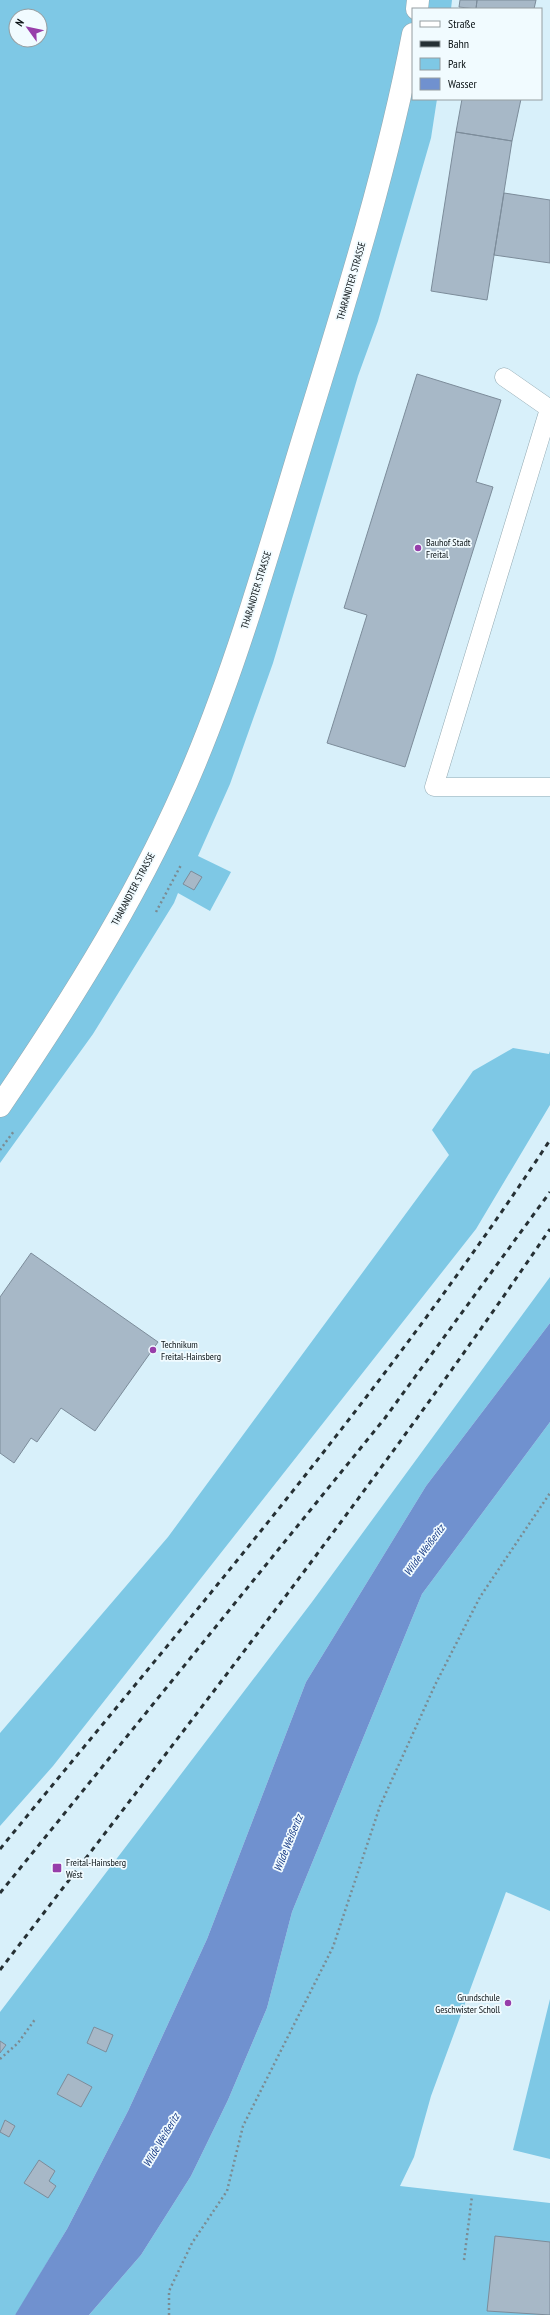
<svg xmlns="http://www.w3.org/2000/svg" width="550" height="2315" font-family="'PT Sans Narrow',sans-serif">
  <style>
    .green { fill: #7ec8e5; fill-rule: evenodd }
    .water { fill: #7091cf }
    .building { fill: #a7b8c7; stroke: #7c8c9a }
    .lines { fill: none; stroke-linecap: round; stroke-linejoin: round }
    .lane-casing { stroke: #92a9b2; stroke-width: 19 }
    .secondary-casing { stroke: #92a9b2; stroke-width: 23 }
    .path { stroke: #7b8b92; stroke-width: 2.5; stroke-dasharray: 2 3; stroke-linecap: butt }
    .lane { stroke: #fff; stroke-width: 18 }
    .secondary { stroke: #fff; stroke-width: 22 }
    .rail { stroke: #263034; stroke-width: 3; stroke-dasharray: 5 5; stroke-linecap: butt }
    .poi-dot { fill: #973eaa; stroke: #f1fbff; stroke-width: 1.5 }
    .labels { text-anchor: middle; dominant-baseline: central; stroke-width: 3.5; stroke-linejoin: round; paint-order: stroke }
    .street-label { font-size: 10px; fill: #0a1215; stroke: #f1fbff }
    .poi-label { font-size: 10px; fill: #0a1215; stroke: #f1fbff; text-anchor: start }
    .water-label { font-size: 11px; font-style: italic; fill: #1b3e88; stroke: #f1fbff }
  </style>
  <rect width="100%" height="100%" fill="#d8f0fa"/>
  <!-- green -->
  <path class="green" d="M 0,0 L 452,0 L 451,9 L 413,9 L 413,99 L 437,99 L 431,138 L 378,321 L 358,376 L 273,663 L 230,784 L 198,856 L 231,872 L 210,911 L 178,893 L 174,903 L 93,1034 L 0,1163 ZM 16,16 L 40,16 L 40,40 L 16,40 Z
    M 513,1048 L 549,1054 L 550,1051 L 550,1105 L 476,1229 L 53,1766 L 0,1826 L 0,1733 L 168,1537 L 449,1155 L 432,1130 L 473,1071 Z
    M 550,1277 L 550,1323 L 426,1486 L 306,1682 L 207,1939 L 128,2111 L 67,2229 L 17,2313 L 15,2315 L 0,2315 L 0,2012 L 312,1602 Z
    M 550,1422 L 550,1911 L 506,1892 L 431,2096 L 414,2157 L 400,2186 L 550,2203 L 550,2315 L 89,2315 L 141,2255 L 191,2176 L 228,2100 L 267,2008 L 292,1912 L 422,1594 Z
    M 550,1999 L 550,2159 L 513,2150 Z"/>
  <!-- water -->
  <path class="water" d="M 550,1323 L 550,1422 L 422,1594 L 292,1912 L 267,2008 L 228,2100 L 191,2176 L 141,2255 L 89,2315 L 15,2315 L 67,2229 L 128,2111 L 207,1939 L 306,1682 L 426,1486 Z"/>
  <!-- building -->
  <path class="building" d="M 460,0 L 477,0 L 476,9 L 459,7 Z
    M 477,0 L 536,0 L 534,9 L 476,9 Z
    M 462,99 L 521,99 L 512,141 L 456,132 Z
    M 456,132 L 512,141 L 487,300 L 431,291 Z
    M 504,193 L 550,200 L 550,263 L 494,255 Z
    M 417,374 L 501,400 L 476,482 L 493,487 L 405,767 L 327,743 L 367,615 L 344,608 Z
    M 191,871 L 202,877 L 194,890 L 183,884 Z
    M 31,1253 L 158,1342 L 95,1431 L 61,1408 L 37,1442 L 31,1438 L 14,1463 L 0,1453 L 0,1297 Z
    M 94,2027 L 113,2035 L 106,2052 L 87,2043 Z
    M 0,2041 L 6,2045 L 0,2053 Z
    M 68,2074 L 92,2087 L 81,2107 L 57,2094 Z
    M 5,2120 L 15,2126 L 9,2137 L 0,2132 Z
    M 39,2160 L 55,2171 L 49,2181 L 56,2186 L 48,2198 L 24,2183 Z
    M 495,2236 L 550,2242 L 550,2315 L 487,2311 Z"/>
  <g class="lines">
    <!-- lane casing -->
    <g class="lane-casing">
      <path id="lane" d="M 504,377 L 550,409
        M 549,409 L 434,787 L 550,787"/>
    </g>
    <!-- secondary casing -->
    <g class="secondary-casing">
      <path id="secondary" d="M 417,9 L 418,0
        M 0,1106 C 74,997 145,884 195,763 C 242,650 274,532 310,416 C 349,290 388,164 413,34"/>
    </g>
    <!-- path -->
    <path class="path" d="M 156,912 L 181,865
      M 0,1150 L 14,1131
      M 0,2059 L 18,2043 L 36,2018
      M 464,2260 L 472,2196
      M 169,2315 L 169,2291 L 192,2243 L 227,2191 L 243,2126 L 333,1947 L 380,1806 L 435,1685 L 480,1597 L 550,1493"/>
    <!-- lane -->
    <use href="#lane" class="lane"/>
    <!-- secondary -->
    <use href="#secondary" class="secondary"/>
    <!-- rail -->
    <path class="rail" d="M 0,1849 C 189,1618 386,1390 550,1140
      M 0,1893 L 385,1418 L 550,1192
      M 0,1970 C 187,1726 377,1483 550,1229"/>
  </g>
  <!-- markers -->
  <g class="poi-dot">
    <circle cx="418" cy="548" r="4"/>
    <circle cx="153" cy="1350" r="4"/>
    <rect x="52" y="1863" width="10" height="10" rx="2"/>
    <circle cx="508" cy="2003" r="4"/>
  </g>
  <g class="labels">
    <!-- street labels -->
    <g class="street-label">
      <text transform="translate(351 281) rotate(-74)">THARANDTER STRASSE</text>
      <text transform="translate(256 590) rotate(-73)">THARANDTER STRASSE</text>
      <text transform="translate(133 889) rotate(-62)">THARANDTER STRASSE</text>
    </g>
    <!-- poi labels -->
    <g class="poi-label">
      <text x="426" y="542">Bauhof Stadt<tspan x="426" dy="12">Freital</tspan></text>
      <text x="161" y="1344">Technikum<tspan x="161" dy="12">Freital-Hainsberg</tspan></text>
      <text x="66" y="1862">Freital-Hainsberg<tspan x="66" dy="12">West</tspan></text>
      <text x="500" y="1997" text-anchor="end">Grundschule<tspan x="500" dy="12">Geschwister Scholl</tspan></text>
    </g>
    <!-- water labels -->
    <g class="water-label">
      <text transform="translate(424 1550) rotate(-53)">Wilde Weißeritz</text>
      <text transform="translate(288 1843) rotate(-68)">Wilde Weißeritz</text>
      <text transform="translate(161 2140) rotate(-59)">Wilde Weißeritz</text>
    </g>
  </g>
  <!-- legend -->
  <rect x="412" y="8" width="130" height="92" fill="#f1fbff" stroke="#959ea1"/>
  <rect x="420" y="21" width="20" height="6" fill="#ffffff" stroke="#959ea1"/>
  <text x="448" y="28" font-size="12" fill="#0a1215">Straße</text>
  <rect x="420" y="41" width="20" height="6" fill="#263034" stroke="#959ea1"/>
  <text x="448" y="48" font-size="12" fill="#0a1215">Bahn</text>
  <rect x="420" y="58" width="20" height="12" fill="#7ec8e5" stroke="#959ea1"/>
  <text x="448" y="68" font-size="12" fill="#0a1215">Park</text>
  <rect x="420" y="78" width="20" height="12" fill="#7091cf" stroke="#959ea1"/>
  <text x="448" y="88" font-size="12" fill="#0a1215">Wasser</text>
  <!-- north arrow -->
  <g transform="translate(28 28) rotate(303)"><circle r="19" fill="#f1fbff" stroke="#959ea1"/>
  <path d="M0-3L7 15L0 10L-7 15Z" fill="#973eaa"/>
  <text y="-6" font-size="11" font-weight="bold" text-anchor="middle" fill="#0a1215">N</text>
  </g>
</svg>
